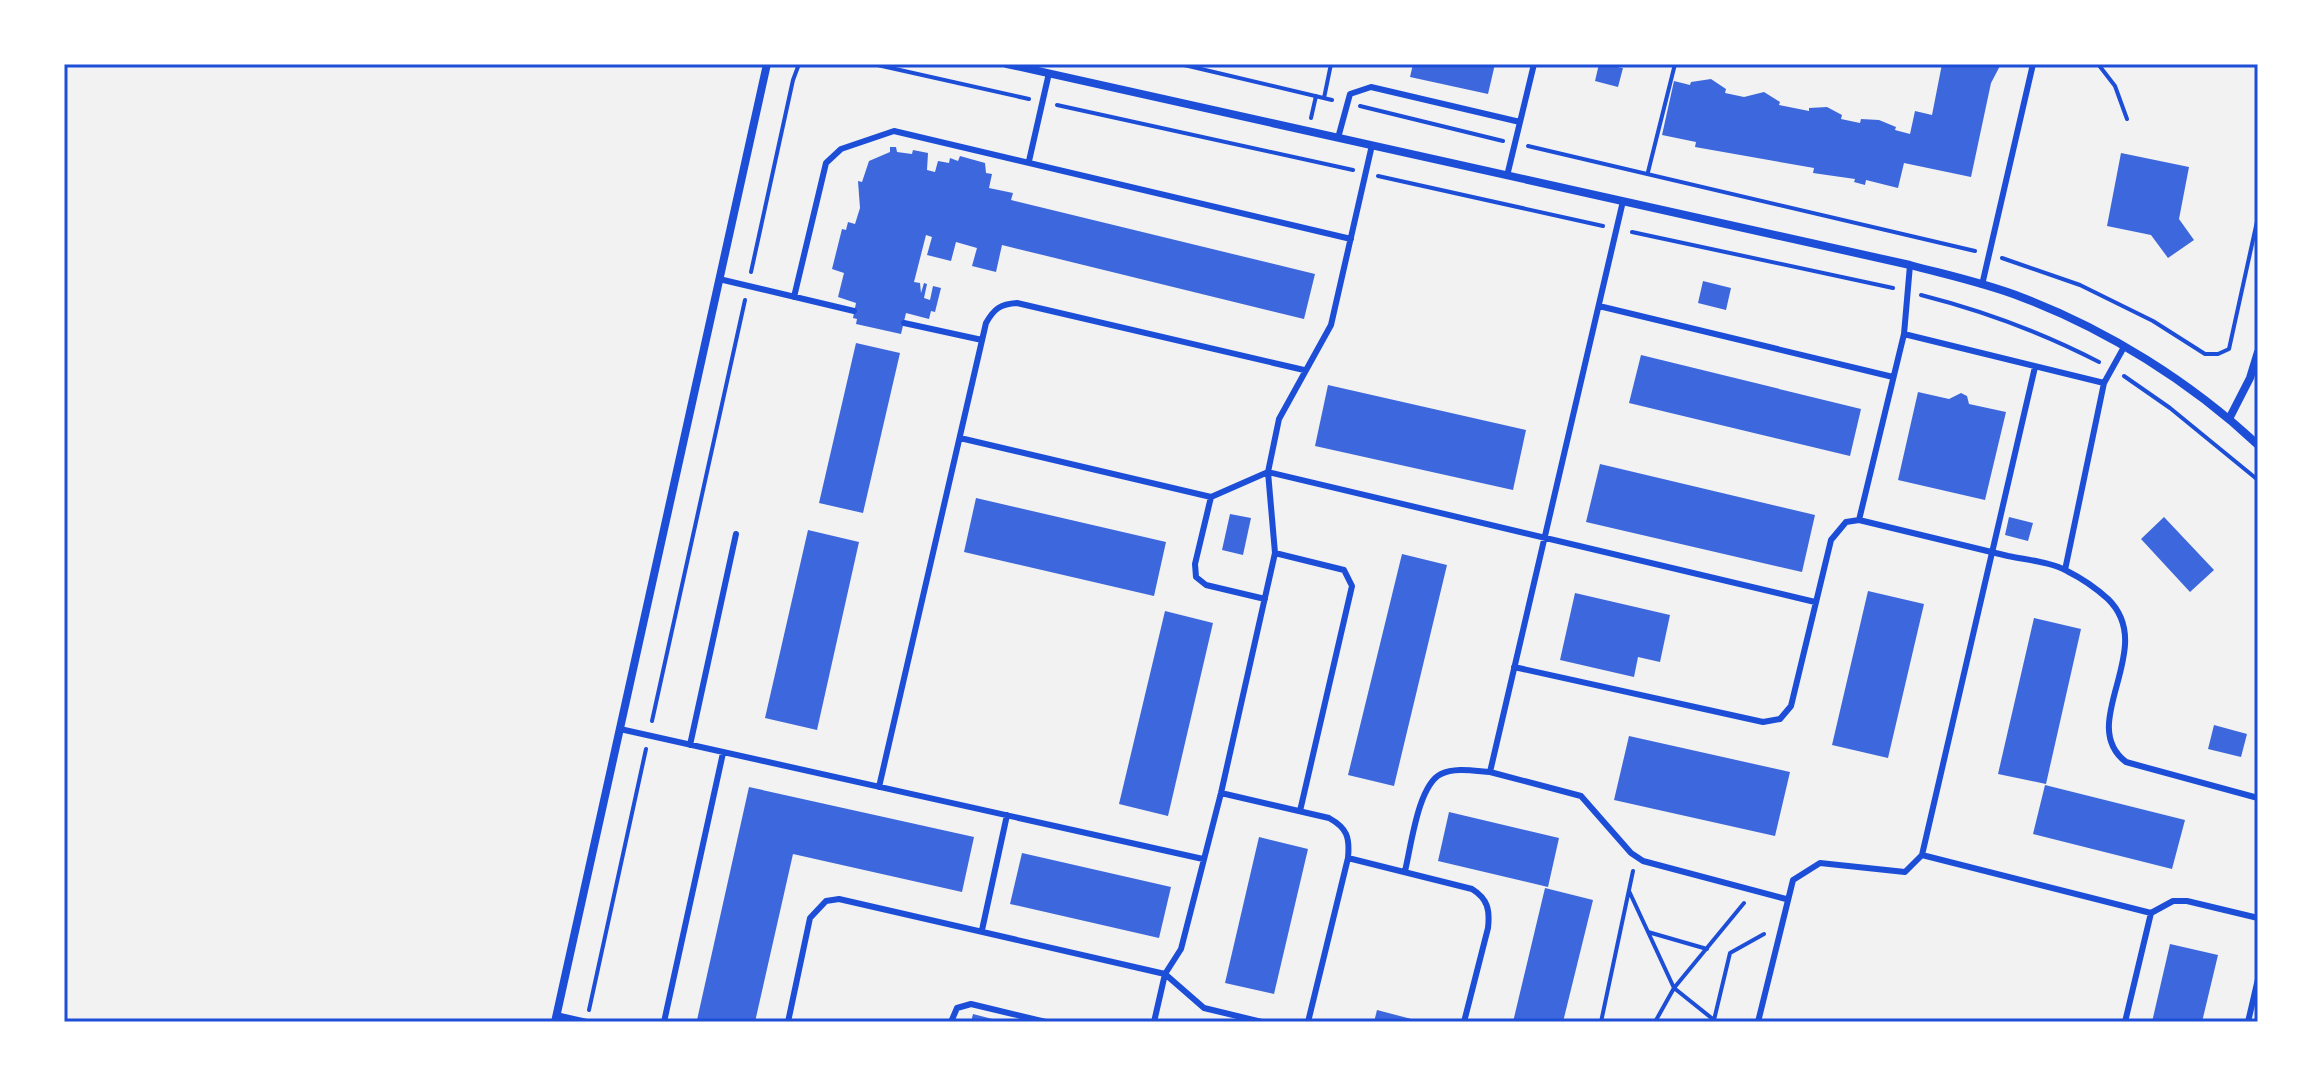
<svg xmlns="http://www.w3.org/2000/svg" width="2322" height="1086" font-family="Helvetica,sans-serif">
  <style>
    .building { fill: #3d67dc }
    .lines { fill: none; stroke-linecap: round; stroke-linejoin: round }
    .path { stroke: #1d4ed8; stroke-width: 4 }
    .service { stroke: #1d4ed8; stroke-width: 6 }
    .minor { stroke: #1d4ed8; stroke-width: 8 }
    .neatline { fill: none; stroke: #1d4ed8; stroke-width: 3 }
  </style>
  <rect width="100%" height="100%" fill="#f2f2f2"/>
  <!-- building -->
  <path class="building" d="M 1413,64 L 1495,64 L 1488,94 L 1410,77 Z
    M 1599,64 L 1623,68 L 1618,87 L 1595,81 Z
    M 1942,64 L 2001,64 L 1991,83 L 1971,177 L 1904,163 L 1898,188 L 1866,180 L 1865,185 L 1854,182 L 1855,179 L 1813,173 L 1814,168 L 1695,147 L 1696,142 L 1662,135 L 1674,81 L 1690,85 L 1691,82 L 1711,79 L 1726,89 L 1725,93 L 1744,97 L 1764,92 L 1780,102 L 1779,105 L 1809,111 L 1809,108 L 1827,107 L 1842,115 L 1841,119 L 1860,123 L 1861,119 L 1879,120 L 1896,127 L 1895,130 L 1910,134 L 1915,111 L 1932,115 Z
    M 890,147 L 896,147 L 897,152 L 912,154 L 913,150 L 928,153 L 927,170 L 935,172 L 938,161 L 949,163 L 950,158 L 958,161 L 960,156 L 985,163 L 986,173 L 992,174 L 989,188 L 1013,193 L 1011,200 L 1315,274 L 1304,319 L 1002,245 L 996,272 L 972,266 L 977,248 L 956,242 L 951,261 L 927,255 L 932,237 L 926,235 L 914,282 L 920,283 L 921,293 L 924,283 L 927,284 L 924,298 L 930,300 L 933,286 L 941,288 L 935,312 L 931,311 L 929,319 L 906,313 L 901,334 L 856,324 L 857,319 L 853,318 L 856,303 L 838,297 L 844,273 L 832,269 L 842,229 L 846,230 L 848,222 L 855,224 L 860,208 L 858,181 L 862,182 L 869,161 L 890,152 Z
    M 2121,153 L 2189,167 L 2179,219 L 2194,240 L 2168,258 L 2151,235 L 2107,226 Z
    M 1703,281 L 1731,288 L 1726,310 L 1698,303 Z
    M 856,343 L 900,353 L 863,513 L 819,503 Z
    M 1641,355 L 1861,409 L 1850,456 L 1629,403 Z
    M 1328,385 L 1526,430 L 1513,490 L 1315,446 Z
    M 1918,392 L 1949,399 L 1961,393 L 1967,396 L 1969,404 L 2006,412 L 1985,500 L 1898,480 Z
    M 1600,464 L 1815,515 L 1802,572 L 1586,522 Z
    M 976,498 L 1166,542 L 1154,596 L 964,552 Z
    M 1230,514 L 1251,518 L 1243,555 L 1222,550 Z
    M 2009,517 L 2033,523 L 2028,541 L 2005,535 Z
    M 2164,517 L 2214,570 L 2190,592 L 2141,539 Z
    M 808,530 L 859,542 L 817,730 L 765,718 Z
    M 1402,554 L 1447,565 L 1394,786 L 1348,775 Z
    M 1868,591 L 1924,604 L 1888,758 L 1832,745 Z
    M 1575,593 L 1670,615 L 1660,662 L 1638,657 L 1634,677 L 1560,660 Z
    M 1165,611 L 1213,623 L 1168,816 L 1119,804 Z
    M 2034,618 L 2081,629 L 2046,784 L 1998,774 Z
    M 2214,725 L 2247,734 L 2241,757 L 2208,749 Z
    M 1629,736 L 1790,772 L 1775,836 L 1614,800 Z
    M 2045,785 L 2185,820 L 2172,869 L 2033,834 Z
    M 749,787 L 974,837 L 962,892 L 793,854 L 755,1022 L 706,1022 L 697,1020 Z
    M 1449,812 L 1559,838 L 1548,887 L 1438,861 Z
    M 1259,837 L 1308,849 L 1274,994 L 1225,983 Z
    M 1022,853 L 1171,887 L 1159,938 L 1010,904 Z
    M 1545,888 L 1593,900 L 1563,1022 L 1513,1022 Z
    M 2170,944 L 2218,955 L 2202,1022 L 2152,1022 Z
    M 1377,1010 L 1419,1021 L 1419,1022 L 1374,1022 Z
    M 973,1014 L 1000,1021 L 1000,1022 L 971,1022 Z"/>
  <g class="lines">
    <!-- path -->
    <path class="path" d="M 873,64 L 1029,99
      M 1180,64 L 1332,100
      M 2098,64 L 2115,86 L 2127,119
      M 1324,98 L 1331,64
      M 1057,105 L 1353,170
      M 1360,106 L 1503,141
      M 1311,118 L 1316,96
      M 1528,146 L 1975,251
      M 1648,172 L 1675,64
      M 1378,176 L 1603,226
      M 1632,232 L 1893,288
      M 2002,258 L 2080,285 L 2153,321 L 2205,354 L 2218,354 L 2229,349 L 2258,217
      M 751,272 L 793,80 L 799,64
      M 1921,295 C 1984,311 2041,332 2099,362
      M 2124,376 L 2170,408 L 2258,480
      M 652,721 L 745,300
      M 1629,891 L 1674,988 L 1714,1020 L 1730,953 L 1764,934
      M 1648,932 L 1707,949
      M 589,1010 L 646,749
      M 1601,1022 L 1633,871
      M 1655,1022 L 1674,988 L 1744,903"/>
    <!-- service -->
    <path class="service" d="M 1338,138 L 1350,94 L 1371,87 L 1520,122
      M 1029,161 L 1049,73
      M 1507,176 L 1534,64
      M 719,279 L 854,311
      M 1982,285 L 2033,64
      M 794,297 L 826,163 L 841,149 L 894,131 L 1351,239
      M 1599,306 L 1893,377
      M 904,323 L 982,340
      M 1904,334 L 2104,383
      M 960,438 L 1211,497 L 1268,472 L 1815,602
      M 1211,497 L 1195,564 L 1196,577 L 1206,585 L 1265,599
      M 1859,520 C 1909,532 1958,544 2008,556 C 2027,560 2051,562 2067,571 C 2081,578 2097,589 2108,599 C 2159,649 2075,723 2126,762 L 2258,798
      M 1275,553 L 1344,570 L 1352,586 L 1300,811
      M 2065,570 L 2104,383 L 2124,347
      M 1514,667 L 1763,722 L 1780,719 L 1791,706 L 1831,540 L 1846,522 L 1859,520 L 1904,334 L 1910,265
      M 620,729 L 1203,859
      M 690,745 L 736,534
      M 1490,772 L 1581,796 L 1631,853 L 1643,861 L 1786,899
      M 879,787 L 986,323 C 994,309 1000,304 1017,303 L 1304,370
      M 1221,793 L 1329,818 C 1347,828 1350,837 1348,858 L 1472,889 C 1488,899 1490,910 1488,928 L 1464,1022
      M 1922,855 L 2151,913 L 2173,901 L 2187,901 L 2258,918
      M 1405,871 C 1411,847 1418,785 1441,774 C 1455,767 1475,771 1490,772 L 1623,201
      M 982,930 L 1007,815
      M 556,1015 L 587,1022
      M 664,1022 L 723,753
      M 788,1022 L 810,918 L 826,901 L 839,899 L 1165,974 L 1204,1008 L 1262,1022
      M 951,1022 L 957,1008 L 971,1004 L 1046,1022
      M 1154,1022 L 1165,974 L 1181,949 L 1221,793 L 1275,553 L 1268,472 L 1279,419 L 1331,325 L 1372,145
      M 1308,1022 L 1348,858
      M 1758,1022 L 1793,880 L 1820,863 L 1905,872 L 1922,855 L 2035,367
      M 2125,1022 L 2151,913
      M 2248,1022 L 2258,979"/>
    <!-- minor -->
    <path class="minor" d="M 1007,64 L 1910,265 C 1947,275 1985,283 2021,297 C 2106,329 2191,382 2258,445
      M 2229,419 L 2250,378 L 2258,352
      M 555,1022 L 767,64"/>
  </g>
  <!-- border -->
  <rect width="2322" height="1086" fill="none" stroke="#ffffff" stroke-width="132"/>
  <rect x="66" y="66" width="2190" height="954" class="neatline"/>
</svg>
